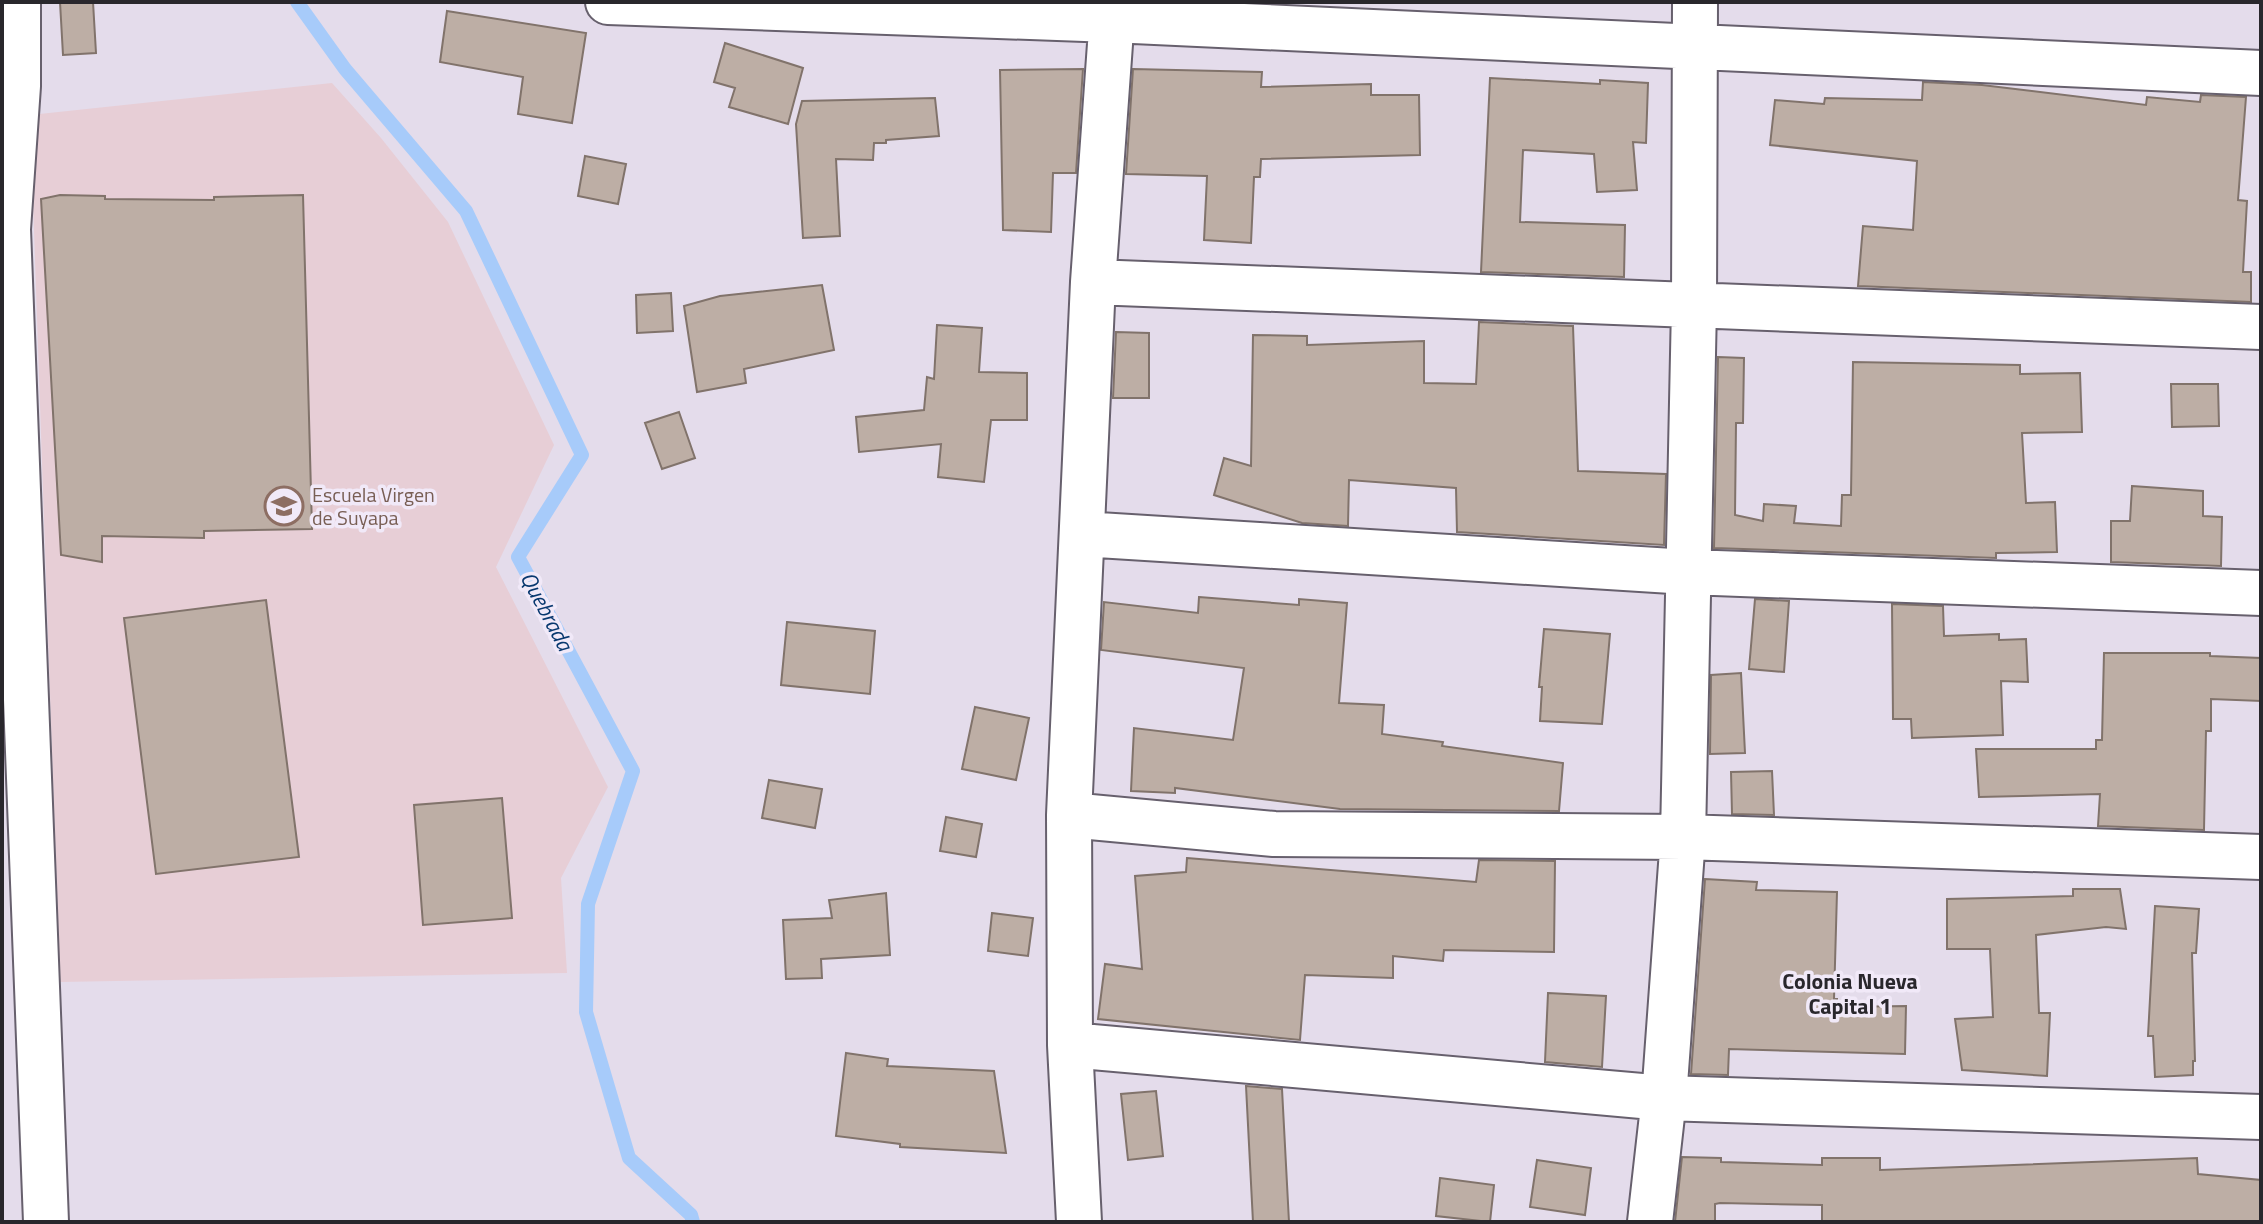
<svg xmlns="http://www.w3.org/2000/svg" width="2263" height="1224" font-family="'Titillium Web',sans-serif">
  <style>
    .education { fill: #e7ced6 }
    .lines { fill: none; stroke-linecap: round; stroke-linejoin: round }
    .stream { stroke: #a7cbfa; stroke-width: 14 }
    .building { fill: #bdaea5; stroke: #81736b; stroke-width: 2 }
    .minor-casing { stroke: #67606d; stroke-width: 48 }
    .minor { stroke: #fff; stroke-width: 44 }
    .labels { text-anchor: middle; dominant-baseline: central; stroke-width: 7; stroke-linejoin: round; paint-order: stroke }
    .education-label { font-size: 20px; fill: #785e54; stroke: #f1e9f8; text-anchor: start }
    .water-label { font-size: 22px; font-style: italic; fill: #08386f; stroke: #f1e9f8 }
    .neighbourhood-label { font-size: 22px; font-weight: bold; fill: #29272c; stroke: #f1e9f8 }
  </style>
  <rect width="100%" height="100%" fill="#e4dceb"/>
  <!-- education -->
  <path class="education" d="M 332,83 L 381,138 L 448,222 L 554,445 L 496,567 L 608,787 L 561,878 L 567,973 L 60,982 L 30,115 Z"/>
  <g class="lines">
    <!-- stream -->
    <path class="stream" d="M 297,2 L 345,69 L 466,211 L 582,455 L 518,557 L 633,771 L 588,904 L 586,1012 L 629,1158 L 691,1215 L 693,1222"/>
  </g>
  <!-- building -->
  <path class="building" d="M 60,2 L 93,2 L 96,53 L 63,55 Z
    M 447,11 L 586,33 L 572,123 L 518,114 L 523,77 L 440,62 Z
    M 725,43 L 803,68 L 788,124 L 729,107 L 735,88 L 714,82 Z
    M 1083,69 L 1076,173 L 1053,173 L 1051,232 L 1003,230 L 1000,70 Z
    M 1133,69 L 1262,72 L 1261,87 L 1371,84 L 1371,95 L 1419,95 L 1420,155 L 1261,159 L 1260,177 L 1254,177 L 1251,243 L 1204,240 L 1207,176 L 1126,174 Z
    M 1490,78 L 1600,84 L 1600,80 L 1648,83 L 1646,143 L 1633,142 L 1637,190 L 1597,192 L 1594,154 L 1523,150 L 1520,222 L 1625,225 L 1624,277 L 1481,272 Z
    M 1923,82 L 1982,85 L 2146,105 L 2147,97 L 2200,102 L 2201,95 L 2246,97 L 2238,200 L 2247,201 L 2243,272 L 2251,272 L 2251,302 L 1858,286 L 1863,226 L 1913,230 L 1917,161 L 1770,145 L 1775,100 L 1824,104 L 1825,98 L 1922,100 Z
    M 935,98 L 939,136 L 886,140 L 886,143 L 874,143 L 873,160 L 836,159 L 840,236 L 803,238 L 796,124 L 802,101 Z
    M 585,156 L 626,164 L 618,204 L 578,196 Z
    M 60,195 L 105,196 L 105,199 L 214,200 L 214,197 L 303,195 L 312,529 L 204,531 L 204,538 L 102,536 L 102,562 L 61,555 L 41,199 Z
    M 822,285 L 834,350 L 744,369 L 746,383 L 697,392 L 684,306 L 720,296 Z
    M 671,293 L 673,331 L 637,333 L 636,295 Z
    M 1479,322 L 1573,326 L 1578,471 L 1666,474 L 1664,545 L 1457,532 L 1456,488 L 1349,480 L 1348,526 L 1302,523 L 1214,495 L 1224,458 L 1251,466 L 1253,335 L 1307,336 L 1307,345 L 1424,341 L 1424,383 L 1476,384 Z
    M 937,325 L 982,328 L 979,372 L 1027,373 L 1027,420 L 991,420 L 984,482 L 938,477 L 941,444 L 859,452 L 856,417 L 924,410 L 927,377 L 934,379 Z
    M 1116,332 L 1149,333 L 1149,398 L 1113,398 Z
    M 1718,357 L 1744,358 L 1743,423 L 1736,423 L 1735,515 L 1763,521 L 1764,504 L 1796,506 L 1794,523 L 1841,526 L 1842,495 L 1851,495 L 1853,362 L 2020,365 L 2020,374 L 2080,373 L 2082,432 L 2022,433 L 2026,503 L 2055,502 L 2057,552 L 1996,553 L 1996,558 L 1714,548 Z
    M 2171,384 L 2218,384 L 2219,426 L 2172,427 Z
    M 679,412 L 695,458 L 662,469 L 645,423 Z
    M 2132,486 L 2203,491 L 2203,516 L 2222,517 L 2221,566 L 2111,562 L 2111,521 L 2130,521 Z
    M 1199,597 L 1299,605 L 1299,599 L 1347,603 L 1339,703 L 1384,705 L 1382,734 L 1443,742 L 1442,746 L 1563,763 L 1559,811 L 1340,809 L 1175,788 L 1175,793 L 1131,791 L 1134,728 L 1233,740 L 1244,668 L 1101,650 L 1104,602 L 1198,613 Z
    M 1755,599 L 1789,601 L 1784,672 L 1749,669 Z
    M 266,600 L 299,857 L 156,874 L 124,618 Z
    M 1892,604 L 1943,606 L 1944,636 L 1999,634 L 1999,640 L 2026,639 L 2028,682 L 2001,681 L 2003,735 L 1912,738 L 1911,719 L 1893,719 Z
    M 787,622 L 875,631 L 870,694 L 781,685 Z
    M 1544,629 L 1610,634 L 1602,724 L 1540,721 L 1542,687 L 1539,687 Z
    M 2104,653 L 2210,653 L 2210,656 L 2261,658 L 2261,701 L 2211,699 L 2211,731 L 2206,731 L 2204,830 L 2098,826 L 2100,794 L 1979,797 L 1976,749 L 2096,749 L 2096,740 L 2102,740 Z
    M 1741,673 L 1745,753 L 1710,754 L 1711,675 Z
    M 975,707 L 1029,718 L 1016,780 L 962,769 Z
    M 1772,771 L 1774,815 L 1732,814 L 1731,772 Z
    M 769,780 L 822,789 L 815,828 L 762,818 Z
    M 502,798 L 512,918 L 423,925 L 414,805 Z
    M 946,817 L 982,824 L 976,857 L 940,851 Z
    M 1187,858 L 1476,882 L 1479,860 L 1555,861 L 1554,952 L 1444,950 L 1443,961 L 1393,956 L 1393,978 L 1305,975 L 1300,1040 L 1098,1019 L 1105,964 L 1142,969 L 1135,876 L 1186,872 Z
    M 1705,879 L 1757,882 L 1756,890 L 1837,892 L 1834,999 L 1837,999 L 1837,1007 L 1906,1006 L 1905,1054 L 1729,1049 L 1728,1075 L 1691,1074 Z
    M 2073,889 L 2120,889 L 2126,929 L 2106,927 L 2036,935 L 2039,1013 L 2050,1013 L 2047,1076 L 1962,1070 L 1955,1019 L 1993,1017 L 1990,949 L 1947,949 L 1947,899 L 2073,896 Z
    M 886,893 L 890,955 L 821,959 L 822,978 L 786,979 L 783,920 L 832,918 L 829,900 Z
    M 2155,906 L 2199,909 L 2196,953 L 2192,953 L 2195,1061 L 2193,1061 L 2193,1075 L 2155,1077 L 2153,1036 L 2148,1036 Z
    M 992,913 L 1033,918 L 1028,956 L 988,951 Z
    M 1548,993 L 1606,996 L 1602,1067 L 1545,1062 Z
    M 846,1053 L 888,1059 L 887,1066 L 994,1071 L 1006,1153 L 900,1147 L 900,1144 L 836,1136 Z
    M 1246,1086 L 1282,1089 L 1289,1222 L 1253,1222 Z
    M 1156,1091 L 1163,1156 L 1128,1160 L 1121,1094 Z
    M 1682,1157 L 1721,1158 L 1721,1162 L 1822,1165 L 1822,1158 L 1880,1158 L 1880,1170 L 2197,1158 L 2198,1174 L 2261,1180 L 2261,1222 L 1822,1222 L 1822,1205 L 1720,1203 L 1715,1204 L 1715,1222 L 1675,1222 Z
    M 1537,1160 L 1591,1168 L 1585,1215 L 1530,1207 Z
    M 1440,1178 L 1494,1185 L 1490,1222 L 1436,1216 Z"/>
  <g class="lines">
    <!-- minor casing -->
    <g class="minor-casing">
      <path id="minor" d="M 18,2 L 18,86 L 8,229 L 46,1222
        M 608,2 L 1112,20 L 2261,73
        M 1093,282 L 2261,327
        M 1082,534 L 1688,572 L 2261,593
        M 1069,815 L 1274,834 L 1683,837 L 2261,857
        M 1070,1045 L 1664,1098 L 2261,1117
        M 1079,1222 L 1070,1045 L 1069,815 L 1093,282 L 1113,2
        M 1650,1222 L 1664,1098 L 1683,837 L 1694,306 L 1695,2"/>
    </g>
    <!-- minor -->
    <use href="#minor" class="minor"/>
  </g>
  <!-- icons -->
  <defs>
    <g id="school-ring" transform="scale(2)"><circle r="9.5" fill="#f1e9f8" stroke="#8d6e63" stroke-width="1.5"/><path d="M0-5L7-2L0 1L-7-2ZM-4 1L0 2.5L4 1V4Q0 6-4 4Z" fill="#8d6e63"/></g>
  </defs>
  <g fill-rule="evenodd">
    <use href="#school-ring" x="284" y="506"/>
  </g>
  <g class="labels">
    <!-- education labels -->
    <g class="education-label">
      <text x="312" y="494">Escuela Virgen<tspan x="312" dy="23">de Suyapa</tspan></text>
    </g>
    <!-- water labels -->
    <g class="water-label">
      <text transform="translate(547 611) rotate(62)">Quebrada</text>
    </g>
    <!-- neighbourhood labels -->
    <g class="neighbourhood-label">
      <text x="1850" y="981">Colonia Nueva<tspan x="1850" dy="25">Capital 1</tspan></text>
    </g>
  </g>
  <!-- border -->
  <rect width="2263" height="1224" fill="none" stroke="#29272c" stroke-width="8"/>
</svg>
